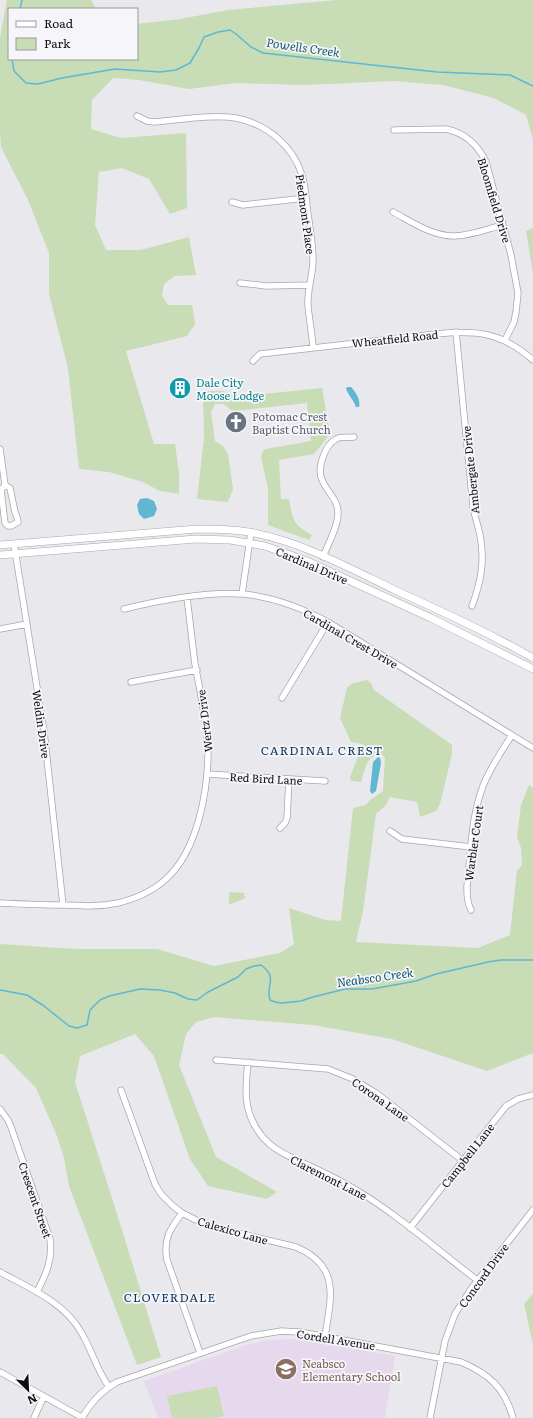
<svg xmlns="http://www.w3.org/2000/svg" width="533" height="1418" font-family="Literata,serif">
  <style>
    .education { fill: #e7d9ed }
    .green { fill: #c8dcb5 }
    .water { fill: #5fb7d4 }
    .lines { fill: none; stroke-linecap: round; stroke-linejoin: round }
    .stream { stroke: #5fb7d4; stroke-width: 1.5 }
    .minor-casing { stroke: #a7a7ab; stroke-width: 7 }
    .major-casing { stroke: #a7a7ab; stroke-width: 8 }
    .minor { stroke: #fff; stroke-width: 5.5 }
    .major { stroke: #fff; stroke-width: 7 }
    .labels { text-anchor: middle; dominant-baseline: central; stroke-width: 3.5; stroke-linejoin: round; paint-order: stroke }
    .street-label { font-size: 11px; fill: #0e0e0f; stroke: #f6f5fa }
    .culture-label { font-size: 11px; fill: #0d838f; stroke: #f6f5fa; text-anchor: start }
    .worship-label { font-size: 11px; fill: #5b616d; stroke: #f6f5fa; text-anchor: start }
    .education-label { font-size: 11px; fill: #785e54; stroke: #f6f5fa; text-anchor: start }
    .water-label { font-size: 12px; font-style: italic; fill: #0f586d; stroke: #f6f5fa }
    .neighbourhood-label { font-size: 12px; letter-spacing: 1px; fill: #0c3459; stroke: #f6f5fa }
  </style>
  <rect width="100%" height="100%" fill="#e8e8ed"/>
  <!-- education -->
  <path class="education" d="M 293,1339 L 395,1356 L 385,1418 L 158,1418 L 144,1381 L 246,1345 L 269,1340 Z"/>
  <!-- green -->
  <path class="green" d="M 7,0 L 91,0 L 96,9 L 9,9 L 9,59 L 137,59 L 137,24 L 180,19 L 228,10 L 337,0 L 533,0 L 533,139 L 526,115 L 494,98 L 443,85 L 394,81 L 305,85 L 236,83 L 189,89 L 139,80 L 113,78 L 92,100 L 91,129 L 121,138 L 186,133 L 187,208 L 170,214 L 149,179 L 122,168 L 99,172 L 95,225 L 106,250 L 141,250 L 189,237 L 196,275 L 175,276 L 164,284 L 162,296 L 168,305 L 192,305 L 195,324 L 187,336 L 126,351 L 154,444 L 175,444 L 179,473 L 179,494 L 160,491 L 143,482 L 109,472 L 79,469 L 68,368 L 49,294 L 49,253 L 28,200 L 1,147 L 0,132 L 0,38 Z
    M 533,228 L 533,273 L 526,231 Z
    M 322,388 L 330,434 L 314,454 L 279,460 L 281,499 L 289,499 C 293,520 292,524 312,535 L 309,540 L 268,525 L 268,488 L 261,457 L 263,451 L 266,449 L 311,441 L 307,403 L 233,411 L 223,404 L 215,404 L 211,412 L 215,441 L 224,447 L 228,454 L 233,489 L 228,502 L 197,499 L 204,438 L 203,391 L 224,391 L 235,397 Z
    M 367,680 L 371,683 L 374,690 L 452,745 L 452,754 L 440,804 L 436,811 L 420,817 L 417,802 L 390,797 L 386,805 L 376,814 L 363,911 L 356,942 L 478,948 L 510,935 L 517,871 L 522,865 L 521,848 L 517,837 L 521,805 L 529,785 L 533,788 L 533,1053 L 487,1071 L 392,1039 L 313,1025 L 214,1017 L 196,1022 L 186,1034 L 179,1065 L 216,1157 L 277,1192 L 267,1199 L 208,1186 L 190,1159 L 154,1056 L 135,1034 L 80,1056 L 75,1082 L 118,1217 L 161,1357 L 137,1365 L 69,1186 L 64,1158 L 57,1136 L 36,1088 L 3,1054 L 0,1054 L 0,944 L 75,949 L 157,949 L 214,966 L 280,953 L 294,944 L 289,908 L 325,920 L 341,921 L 353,808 L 366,805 L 369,801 L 383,791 L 385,758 L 381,754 C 366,755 365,770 361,782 L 351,781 L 350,777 L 363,744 L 351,742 L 340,718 L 347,688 L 351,684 Z
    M 231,892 L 244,893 L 245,898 L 231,904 L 229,904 L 229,893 Z
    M 533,1294 L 533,1344 L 524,1304 Z
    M 217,1386 L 224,1416 L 214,1418 L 172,1418 L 167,1396 Z"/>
  <!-- water -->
  <path class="water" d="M 348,387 L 351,387 C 356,392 361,401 359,407 L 356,407 C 354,400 347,394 346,388 Z
    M 147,498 L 154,501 L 157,509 L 154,516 L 144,519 L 139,514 L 137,505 L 140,499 Z
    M 378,757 L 380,758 L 381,763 L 376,791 L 372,794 L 370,791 L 373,762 Z"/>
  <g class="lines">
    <!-- stream -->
    <path class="stream" d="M 20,9 L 22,0
      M 12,59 L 14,71 L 26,83 L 38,84 L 62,78 L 115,69 L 160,72 L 176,70 L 190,63 L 199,48 L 204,37 L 218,32 L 230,30 L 236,34 L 251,47 L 263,53 L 437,72 L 510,75 L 533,86
      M 0,990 L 27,995 L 44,1006 L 69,1026 L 77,1028 L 87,1025 L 90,1010 L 100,1000 L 109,996 L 140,989 L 160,990 L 175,993 L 188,999 L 197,1000 L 208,992 L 238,977 L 246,969 L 254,966 L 261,965 C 279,978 265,985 270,1000 L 275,1002 L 282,1003 L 301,1001 L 313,997 L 345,989 L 372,989 L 416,981 L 436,974 L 488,962 L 501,960 L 533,960"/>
    <!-- minor casing -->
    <g class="minor-casing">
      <path id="minor" d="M 137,116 L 147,121 L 154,122 C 178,120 213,114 236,118 C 267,124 293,146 302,175 C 306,188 306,202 308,214 C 310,229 313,245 313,260 C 313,275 307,290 308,305 C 309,319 312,333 313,347
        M 394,130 L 446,129 C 465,133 478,145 486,162 L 511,255 L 518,293 L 516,312 L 514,322 L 505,340
        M 232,202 L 243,205 L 306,198
        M 393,212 C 412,222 432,236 454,236 C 470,236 487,229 503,225
        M 240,283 L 267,286 L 310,285
        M 456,332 L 473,507 C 475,517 478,526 480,535 C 485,560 481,582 472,606
        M 253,361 L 260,354 L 436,334 C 477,330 501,332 533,360
        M 0,449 L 5,485 L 1,490 L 5,523 L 8,526 L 11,526 L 18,522 L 17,517 L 15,512 L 10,488 L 5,485
        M 14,544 L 44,731 L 63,905
        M 323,557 C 328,544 338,527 338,513 C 338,498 325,491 321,477 C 318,466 325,445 336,439 C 341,436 348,438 354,437
        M 242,594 L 251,532
        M 124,609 C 161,600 205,591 243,594 C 273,597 302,608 328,622 L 533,748
        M 0,629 L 27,624
        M 131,682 L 197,670
        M 282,698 L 328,622
        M 207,774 L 325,781
        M 280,828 L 285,823 L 287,818 L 289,779
        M 390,831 L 402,839 L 471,847
        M 0,903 C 21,904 42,905 63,905 C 82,906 99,907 118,903 C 134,899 153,891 166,879 C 198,850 208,791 208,750 C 207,721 200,692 195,664 C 192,642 190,620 187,598
        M 471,910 C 467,902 467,895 467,886 C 471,853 471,817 483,786 C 490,768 501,752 512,735
        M 216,1060 L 328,1069 L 353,1079 L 376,1093 L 462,1160
        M 248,1062 C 245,1090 243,1112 261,1135 C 273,1151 293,1158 312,1167 C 327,1174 343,1182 358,1191 C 399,1216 439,1251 477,1280
        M 121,1090 L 155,1184 L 161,1194 L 173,1206 L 182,1213 L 196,1220 L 222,1229 L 296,1247 C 341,1266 331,1298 325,1336
        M 0,1109 L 8,1120 L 11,1127 L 50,1239 C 53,1260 46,1274 37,1292
        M 182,1213 C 170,1229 163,1239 167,1260 L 200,1353
        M 410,1228 L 506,1106 L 518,1099 L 533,1095
        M 0,1272 C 29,1288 64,1302 81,1332 C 92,1350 96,1369 109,1387
        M 0,1372 L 83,1418
        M 34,1418 L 44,1396
        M 82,1418 C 91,1402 101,1391 117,1382 L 251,1336 L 281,1331 L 300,1332 L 461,1362 C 489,1374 505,1388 513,1418
        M 430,1418 L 445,1341 L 455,1314 L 471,1289 L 533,1210"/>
    </g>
    <!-- major casing -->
    <g class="major-casing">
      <path id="major" d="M 0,545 L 197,529 C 216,529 235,529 254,533 C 304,543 351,569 397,591 C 443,612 489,633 533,658
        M 0,555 L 196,539 L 230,540 L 265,546 L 307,561 L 431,618 L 533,669"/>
    </g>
    <!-- minor -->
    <use href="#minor" class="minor"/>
    <!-- major -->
    <use href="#major" class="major"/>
  </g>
  <!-- icons -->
  <defs>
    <g id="building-disc" transform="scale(1.15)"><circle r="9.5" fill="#0f9aa8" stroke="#f6f5fa"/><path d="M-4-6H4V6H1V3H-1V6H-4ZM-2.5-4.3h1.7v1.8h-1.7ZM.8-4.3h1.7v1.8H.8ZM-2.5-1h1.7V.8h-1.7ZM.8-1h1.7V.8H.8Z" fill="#fff"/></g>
    <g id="church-disc" transform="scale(1.15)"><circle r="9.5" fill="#6b7280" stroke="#f6f5fa"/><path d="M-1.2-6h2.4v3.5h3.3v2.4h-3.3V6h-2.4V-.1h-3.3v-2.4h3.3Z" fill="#fff"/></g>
    <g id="school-disc" transform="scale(1.15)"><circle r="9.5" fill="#8d6e63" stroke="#f6f5fa"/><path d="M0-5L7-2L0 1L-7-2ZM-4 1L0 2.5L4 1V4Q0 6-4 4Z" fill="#fff"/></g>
  </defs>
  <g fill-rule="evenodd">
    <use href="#building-disc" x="180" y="388"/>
    <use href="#church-disc" x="236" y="422"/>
    <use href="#school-disc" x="286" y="1369"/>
  </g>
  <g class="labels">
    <!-- street labels -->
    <g class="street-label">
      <text transform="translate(495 200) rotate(73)">Bloomfield Drive</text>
      <text transform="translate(306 214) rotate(82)">Piedmont Place</text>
      <text transform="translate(395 338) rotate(-6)">Wheatfield Road</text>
      <text transform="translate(470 470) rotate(-96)">Ambergate Drive</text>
      <text transform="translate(312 565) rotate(23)">Cardinal Drive</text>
      <text transform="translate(351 638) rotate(30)">Cardinal Crest Drive</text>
      <text transform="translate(204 721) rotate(-97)">Wertz Drive</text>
      <text transform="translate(42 724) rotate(82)">Weldin Drive</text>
      <text transform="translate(266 778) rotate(3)">Red Bird Lane</text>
      <text transform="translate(473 843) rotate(-82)">Warbler Court</text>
      <text transform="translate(381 1099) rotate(35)">Corona Lane</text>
      <text transform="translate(467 1155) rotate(-52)">Campbell Lane</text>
      <text transform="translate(329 1177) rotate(27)">Claremont Lane</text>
      <text transform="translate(36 1200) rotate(71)">Crescent Street</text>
      <text transform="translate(233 1230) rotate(16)">Calexico Lane</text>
      <text transform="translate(483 1275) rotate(-54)">Concord Drive</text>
      <text transform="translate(336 1339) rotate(9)">Cordell Avenue</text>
    </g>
    <!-- culture labels -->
    <g class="culture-label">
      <text x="196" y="382">Dale City<tspan x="196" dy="13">Moose Lodge</tspan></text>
    </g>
    <!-- worship labels -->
    <g class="worship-label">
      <text x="252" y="416">Potomac Crest<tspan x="252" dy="13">Baptist Church</tspan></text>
    </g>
    <!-- education labels -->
    <g class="education-label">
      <text x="302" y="1363">Neabsco<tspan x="302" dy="13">Elementary School</tspan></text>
    </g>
    <!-- water labels -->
    <g class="water-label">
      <text transform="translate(303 47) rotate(8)">Powells Creek</text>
      <text transform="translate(375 977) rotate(-8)">Neabsco Creek</text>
    </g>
    <!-- neighbourhood labels -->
    <g class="neighbourhood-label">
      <text x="322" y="750">CARDINAL CREST</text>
      <text x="170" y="1297">CLOVERDALE</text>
    </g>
  </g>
  <!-- legend -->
  <rect x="8" y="8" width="130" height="52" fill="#f6f5fa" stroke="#99999c"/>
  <rect x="16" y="21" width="20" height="6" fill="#ffffff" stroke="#99999c"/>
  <text x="44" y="28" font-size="12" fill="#0e0e0f">Road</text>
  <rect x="16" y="38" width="20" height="12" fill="#c8dcb5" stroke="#99999c"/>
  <text x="44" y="48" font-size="12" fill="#0e0e0f">Park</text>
  <!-- north arrow -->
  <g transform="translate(28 1390) rotate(156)" stroke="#f6f5fa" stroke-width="3" paint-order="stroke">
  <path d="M0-3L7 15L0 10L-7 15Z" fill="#0e0e0f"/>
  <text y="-6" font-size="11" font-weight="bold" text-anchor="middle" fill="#0e0e0f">N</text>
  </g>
</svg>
